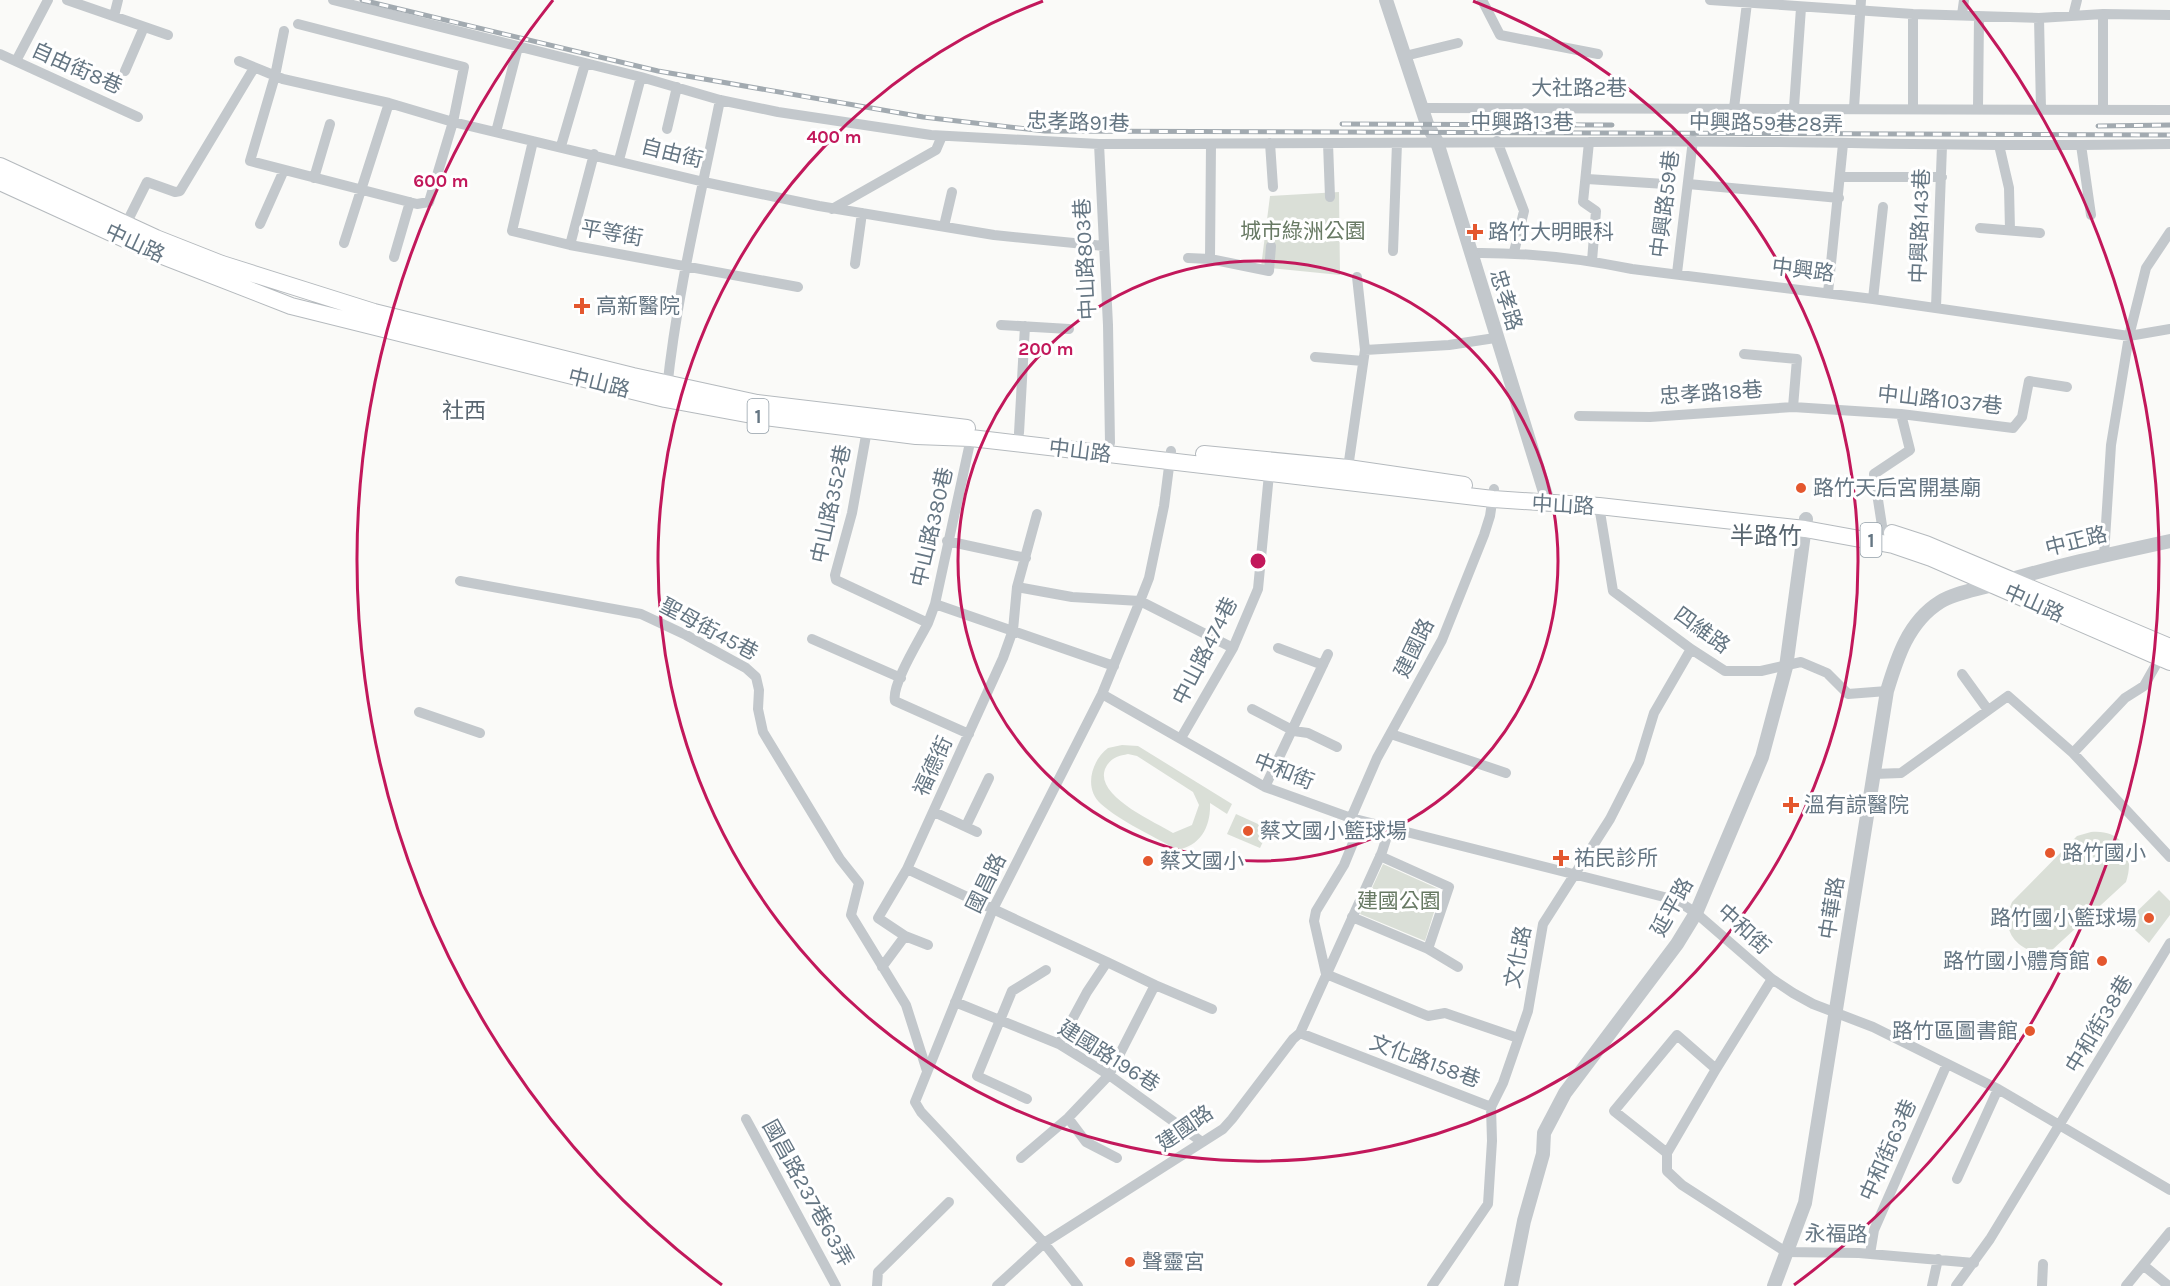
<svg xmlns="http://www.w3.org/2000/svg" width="2170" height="1286" font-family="Karla,'Noto Sans TC',sans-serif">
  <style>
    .green { fill: #dadfd7; fill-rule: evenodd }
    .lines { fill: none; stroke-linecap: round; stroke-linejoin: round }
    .primary-casing { stroke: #b5babe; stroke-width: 18 }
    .minor { stroke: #c3c8cc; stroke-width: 10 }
    .tertiary { stroke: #c3c8cc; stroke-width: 14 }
    .primary { stroke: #fff; stroke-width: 16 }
    .rail-casing { stroke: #a2aab0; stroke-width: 5 }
    .rail { stroke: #fff; stroke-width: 3; stroke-dasharray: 9; stroke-linecap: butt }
    .ring { fill: none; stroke: #c2185b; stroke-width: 3 }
    .poi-dot { fill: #e4572e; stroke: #fff; stroke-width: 2 }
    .labels { text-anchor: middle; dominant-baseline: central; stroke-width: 6; stroke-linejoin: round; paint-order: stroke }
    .shield { fill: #fff; stroke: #939fa8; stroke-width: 1.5 }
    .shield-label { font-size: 20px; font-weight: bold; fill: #657683 }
    .street-label { font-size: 21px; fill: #657683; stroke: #fff }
    .park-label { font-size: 21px; fill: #687a64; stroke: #fff }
    .poi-label { font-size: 21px; fill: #657683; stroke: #fff; text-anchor: start }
    .neighbourhood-label { font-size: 22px; fill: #57646e; stroke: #fff }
    .quarter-label { font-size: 24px; fill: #57646e; stroke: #fff }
    .centre { fill: #c2185b; stroke: #fff; stroke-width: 3 }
    .ring-label { font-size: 18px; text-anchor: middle; font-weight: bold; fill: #c2185b; stroke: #fff; stroke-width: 6; stroke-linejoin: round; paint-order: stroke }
  </style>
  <rect width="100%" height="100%" fill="#fafaf8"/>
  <!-- green -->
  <path class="green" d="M 1339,192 L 1340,275 L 1261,267 L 1270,196 Z
    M 1122,745 L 1138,746 L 1232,804 L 1227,814 L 1210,803 C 1211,826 1201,846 1177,850 C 1154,836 1121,822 1101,804 C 1083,788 1092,760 1108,748 ZM 1128,754 L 1137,756 L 1193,792 L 1199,805 L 1192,825 L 1173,833 C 1153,821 1095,796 1105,769 C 1110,758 1118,756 1128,754 Z
    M 1236,814 L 1269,829 L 1260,848 L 1227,834 Z
    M 2091,832 C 2124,829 2135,855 2126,882 L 2039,962 L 2034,957 L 2037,953 C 2012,946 2001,927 2012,902 L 2077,836 Z
    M 1383,864 L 1441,890 L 1425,941 L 1360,914 Z
    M 2159,890 L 2170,901 L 2170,915 L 2149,943 L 2126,922 Z"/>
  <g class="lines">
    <!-- primary casing -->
    <g class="primary-casing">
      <path id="primary" d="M 0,166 L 156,238 L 222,264 L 374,312 L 633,376 L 757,403 L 967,428
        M 0,182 L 155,253 L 291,306 L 665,399 L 757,416 L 916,436 L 971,438 L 1493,499 L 1599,506 L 1805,529 L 1893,545 L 1931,558 L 2170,662
        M 1204,454 L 1348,468 L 1464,485
        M 1892,533 L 1926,544 L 2170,647"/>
    </g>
    <!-- minor -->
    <path class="minor" d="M 67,0 L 168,35
      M 333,0 L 641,77 L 720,100 L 778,112 L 931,135 L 1099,144 L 1589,142 L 1583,202 L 1596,211 L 1592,261
      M 1482,0 L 1500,35 L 1598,54
      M 1710,0 L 1913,14 L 2039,18 L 2103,14 L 2170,15
      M 2103,14 L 2103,110
      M 1962,15 L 1964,0
      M 114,16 L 118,0
      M 2073,16 L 2077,0
      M 2039,18 L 2041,109
      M 284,31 L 275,76 L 250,161 L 417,204 L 429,202 L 453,122 L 464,67 L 298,24
      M 0,54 L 138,117
      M 1405,56 L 1458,43
      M 16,61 L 48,0
      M 239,61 L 283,79 L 389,103 L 453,122 L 704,182 L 819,206 L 994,235 L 1104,246
      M 125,71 L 144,27
      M 1794,107 L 1801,8
      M 1978,107 L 1979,16
      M 1423,108 L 2170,110
      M 1734,108 L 1747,3
      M 1854,108 L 1861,0
      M 1913,108 L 1913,14
      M 667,129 L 677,87
      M 496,132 L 518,47
      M 533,141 L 512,231 L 570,245 L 798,287
      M 1497,141 L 1524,211 L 1514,252
      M 1589,142 C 1753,139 1917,146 2081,145
      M 1270,143 L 1273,187
      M 1328,143 L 1330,197
      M 1099,144 L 1108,325 L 1110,443
      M 1999,145 L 2009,188 L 2010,230
      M 561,146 L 585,64
      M 619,160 L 641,77
      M 1841,177 L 1942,177
      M 314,178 L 330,124
      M 1587,179 L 1665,184
      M 1688,184 L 1839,198
      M 832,209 L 936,150 L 942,136
      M 2091,215 L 2081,145 L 2170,144
      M 126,224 L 147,182 L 175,192 L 180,191 L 254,68
      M 260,224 L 284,170
      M 944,226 L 952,192
      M 1980,228 L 2040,233
      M 344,243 L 389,103
      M 570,245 L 594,154
      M 1393,251 L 1397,143
      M 1470,253 C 1525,252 1578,258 1632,269 L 1873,299 L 2129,336 L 2170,329
      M 394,257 L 410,202
      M 1188,258 L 1210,259 L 1269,271 L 1271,246
      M 1210,259 L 1211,144
      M 855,264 L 862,213
      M 1677,273 L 1693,140
      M 1828,293 L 1843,144
      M 1873,299 L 1883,207
      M 1936,307 L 1942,146
      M 1001,325 L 1069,329
      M 1365,350 L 1449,345 L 1495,338
      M 1744,354 L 1797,359 L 1793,407
      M 1315,357 L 1363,361
      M 667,389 C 677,292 701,196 720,100
      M 1579,416 L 1650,417 L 1793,407 L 1901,414 L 2013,428 L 2022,417 L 2029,381 L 2067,387
      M 867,430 L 852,513 L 835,575 L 836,580 L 928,623 C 920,639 891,685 895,701 L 969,734
      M 1019,433 L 1025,326
      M 1348,468 L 1365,350 L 1357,277
      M 1599,506 L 1613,591 L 1691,649 L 1725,671 L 1761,671 L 1801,662 L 1827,673 L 1848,694 L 1887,691
      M 1037,514 L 1017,587 L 1013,630 L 1003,658 L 907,869 L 1107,962
      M 1883,532 L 1874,474 L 1910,450 L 1901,414
      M 947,541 L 1026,558
      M 2104,555 L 2111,445 L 2129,336 L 2146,268 L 2170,232
      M 460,581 L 641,614 L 686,635 L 746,668 L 756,677 L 759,690 L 758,709 L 763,732 L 840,859 L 859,883 L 851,915 L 906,1005 L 927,1071
      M 1017,587 L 1072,597 L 1140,601 L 1233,648
      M 935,604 L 1114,666
      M 928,623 L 935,604 L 971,438
      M 812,639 L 901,678
      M 1278,648 L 1323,665
      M 2162,654 L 2144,686 L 2125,698 L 2073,753 L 2170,857
      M 1962,674 L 1988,710
      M 1102,694 L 1265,787 L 1351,818 L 1676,900 L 1696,913 L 1772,979 L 1793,993 L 1813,1004 L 1873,1027 L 1998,1089 L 2170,1190
      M 1252,709 L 1294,731 L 1308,733 L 1337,747
      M 419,712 L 480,733
      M 1391,734 L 1506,773
      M 1181,738 L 1233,648 L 1258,589 L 1269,474
      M 1874,774 L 1901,773 L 2008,696 L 2073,753
      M 1265,787 L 1328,654
      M 934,812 L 977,832
      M 1351,818 L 1377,758 L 1442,640 L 1484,535 L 1490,516 L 1494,489
      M 1362,821 L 1344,865 L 1316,911 L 1314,921 L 1326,974 L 1428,1016 L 1445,1013 L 1518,1038
      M 966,826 L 989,778
      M 1380,856 L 1449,887 L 1428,949
      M 907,869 L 878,918 L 905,936 L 928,945
      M 1352,917 L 1428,949 L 1458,967
      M 882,967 L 905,936
      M 955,1002 L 1059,1044 L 1109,1075 L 1202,1142
      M 1300,1033 L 1491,1107
      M 1059,1044 L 1087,992 L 1107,962 L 1155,985
      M 1716,1069 L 1772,979
      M 1027,1099 L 977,1076 L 1012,991 L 1046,970
      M 1068,1118 L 1086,1142 L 1117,1158
      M 746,1119 L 836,1286
      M 1667,1153 L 1614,1111 L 1677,1035 L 1716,1069 L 1667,1153 L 1667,1171 L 1682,1185 L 1786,1252 L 1859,1253 L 1974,1263
      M 1021,1158 L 1068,1118 L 1109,1075 L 1155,985 L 1212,1009
      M 1957,1179 L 1998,1089
      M 1870,1254 L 1874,1230 L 1947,1064
      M 2143,1265 L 2169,1286
      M 877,1286 L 878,1272 L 949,1202
      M 997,1286 L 1044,1243 L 1223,1129 L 1232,1119 L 1293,1039 L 1300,1033 L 1382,852 L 1390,827
      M 1078,1286 L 1044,1243 L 921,1112 L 915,1102 L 993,909 L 1102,694 L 1140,601 L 1149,578 L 1164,506 L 1171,451
      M 1432,1286 L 1488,1204 L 1492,1141 L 1491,1107 L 1503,1083 L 1528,1011 L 1543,924 L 1610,819 L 1639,762 L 1654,713 L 1691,649
      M 1932,1286 L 1938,1259
      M 1956,1286 L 1990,1239 L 2170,943
      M 2042,1286 L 2043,1264
      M 2126,1286 L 2170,1232"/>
    <!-- tertiary -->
    <path class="tertiary" d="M 1386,0 L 1427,124 L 1437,142 L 1549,505
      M 1511,1286 L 1524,1221 L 1543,1154 L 1544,1133 L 1565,1093 L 1677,944 L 1696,913 L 1762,757 L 1786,667 L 1806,519
      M 1774,1286 L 1805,1203 L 1887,691 C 1897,658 1908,622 1940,602 C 1954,593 1975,590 1992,585 C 2050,567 2110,554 2170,541"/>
    <!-- primary -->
    <use href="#primary" class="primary"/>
    <!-- rail casing -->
    <g class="rail-casing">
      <path id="rail" d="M 362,0 L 658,71 L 923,117 L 1045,131 L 2170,135
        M 1342,124 L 1612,125
        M 2098,126 L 2170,125"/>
    </g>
    <!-- rail -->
    <use href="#rail" class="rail"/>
  </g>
  <!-- distance rings -->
  <g class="ring">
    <circle cx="1258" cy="561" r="300"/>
    <path d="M1473 1A600 600 0 1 1 1043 1"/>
    <path d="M722 1285A901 901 0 0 1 553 0M1963 0A901 901 0 0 1 1794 1285"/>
  </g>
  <!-- markers -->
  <g class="poi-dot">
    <path d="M1472 223h6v6h6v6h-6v6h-6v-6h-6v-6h6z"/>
    <path d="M579 297h6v6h6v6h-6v6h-6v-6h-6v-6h6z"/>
    <circle cx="1801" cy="488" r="6"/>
    <path d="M1788 796h6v6h6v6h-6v6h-6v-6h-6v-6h6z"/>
    <circle cx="1248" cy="831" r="6"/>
    <circle cx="2050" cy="853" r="6"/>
    <path d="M1558 849h6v6h6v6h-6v6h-6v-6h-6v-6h6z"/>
    <circle cx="1148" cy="861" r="6"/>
    <circle cx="2149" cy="918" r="6"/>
    <circle cx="2102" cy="961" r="6"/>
    <circle cx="2030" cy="1031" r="6"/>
    <circle cx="1130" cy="1262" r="6"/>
  </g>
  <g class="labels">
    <!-- shield labels -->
    <g class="shield">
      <rect x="747.5" y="399" width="21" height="34" rx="4.5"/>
      <rect x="1860.5" y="523" width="21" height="34" rx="4.5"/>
    </g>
    <g class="shield-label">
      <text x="758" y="416">1</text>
      <text x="1871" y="540">1</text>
    </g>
    <!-- street labels -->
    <g class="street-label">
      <text transform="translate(77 68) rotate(24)">自由街8巷</text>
      <text x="1579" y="88">大社路2巷</text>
      <text transform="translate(1078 122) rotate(2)">忠孝路91巷</text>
      <text x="1522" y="122">中興路13巷</text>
      <text transform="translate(1766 123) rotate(1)">中興路59巷28弄</text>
      <text transform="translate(672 153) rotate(14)">自由街</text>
      <text transform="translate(1665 204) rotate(-83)">中興路59巷</text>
      <text transform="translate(1920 226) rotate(-88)">中興路143巷</text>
      <text transform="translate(612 233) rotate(10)">平等街</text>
      <text transform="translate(135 243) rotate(25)">中山路</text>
      <text transform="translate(1085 259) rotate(-93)">中山路803巷</text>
      <text transform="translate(1803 270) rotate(7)">中興路</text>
      <text transform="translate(1506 300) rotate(73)">忠孝路</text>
      <text transform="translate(599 383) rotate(14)">中山路</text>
      <text transform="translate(1711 393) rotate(-4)">忠孝路18巷</text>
      <text transform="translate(1940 400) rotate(6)">中山路1037巷</text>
      <text transform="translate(1080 451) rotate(7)">中山路</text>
      <text transform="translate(831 504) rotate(-78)">中山路352巷</text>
      <text transform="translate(1563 505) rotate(3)">中山路</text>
      <text transform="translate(932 527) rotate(-77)">中山路380巷</text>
      <text transform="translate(2076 541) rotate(-14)">中正路</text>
      <text transform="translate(2034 603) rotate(24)">中山路</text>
      <text transform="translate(709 629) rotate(28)">聖母街45巷</text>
      <text transform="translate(1702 630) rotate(36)">四維路</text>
      <text transform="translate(1414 648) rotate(-64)">建國路</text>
      <text transform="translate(1205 651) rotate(-63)">中山路474巷</text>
      <text transform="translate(933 766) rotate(-65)">福德街</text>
      <text transform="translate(1284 771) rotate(22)">中和街</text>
      <text transform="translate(986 883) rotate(-64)">國昌路</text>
      <text transform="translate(1672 907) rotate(-61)">延平路</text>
      <text transform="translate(1832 908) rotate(-81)">中華路</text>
      <text transform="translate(1744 929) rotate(42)">中和街</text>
      <text transform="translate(1518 957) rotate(-79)">文化路</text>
      <text transform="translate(2099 1024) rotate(-59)">中和街38巷</text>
      <text transform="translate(1109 1056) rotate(32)">建國路196巷</text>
      <text transform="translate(1425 1061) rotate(20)">文化路158巷</text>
      <text transform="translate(1185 1128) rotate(-35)">建國路</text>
      <text transform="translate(1888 1150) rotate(-66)">中和街63巷</text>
      <text transform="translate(808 1193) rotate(61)">國昌路237巷63弄</text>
      <text transform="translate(1836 1234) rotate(1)">永福路</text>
    </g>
    <!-- park labels -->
    <g class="park-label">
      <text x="1303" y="231">城市綠洲公園</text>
      <text x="1399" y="901">建國公園</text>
    </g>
    <!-- poi labels -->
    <g class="poi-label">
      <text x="1488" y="232">路竹大明眼科</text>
      <text x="596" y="306">高新醫院</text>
      <text x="1813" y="488">路竹天后宮開基廟</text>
      <text x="1804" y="805">溫有諒醫院</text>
      <text x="1260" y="831">蔡文國小籃球場</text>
      <text x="2062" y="853">路竹國小</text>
      <text x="1574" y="858">祐民診所</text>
      <text x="1160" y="861">蔡文國小</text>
      <text x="2137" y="918" text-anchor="end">路竹國小籃球場</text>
      <text x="2090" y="961" text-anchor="end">路竹國小體育館</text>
      <text x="2018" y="1031" text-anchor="end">路竹區圖書館</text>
      <text x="1142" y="1262">聲靈宮</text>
    </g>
    <!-- neighbourhood labels -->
    <g class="neighbourhood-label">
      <text x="464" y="411">社西</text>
    </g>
    <!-- quarter labels -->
    <g class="quarter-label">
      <text x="1766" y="536">半路竹</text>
    </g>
  </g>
  <circle cx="1258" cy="561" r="9" class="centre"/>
  <g class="ring-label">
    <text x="834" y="143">400 m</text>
    <text x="441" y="187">600 m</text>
    <text x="1046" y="355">200 m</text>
  </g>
</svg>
